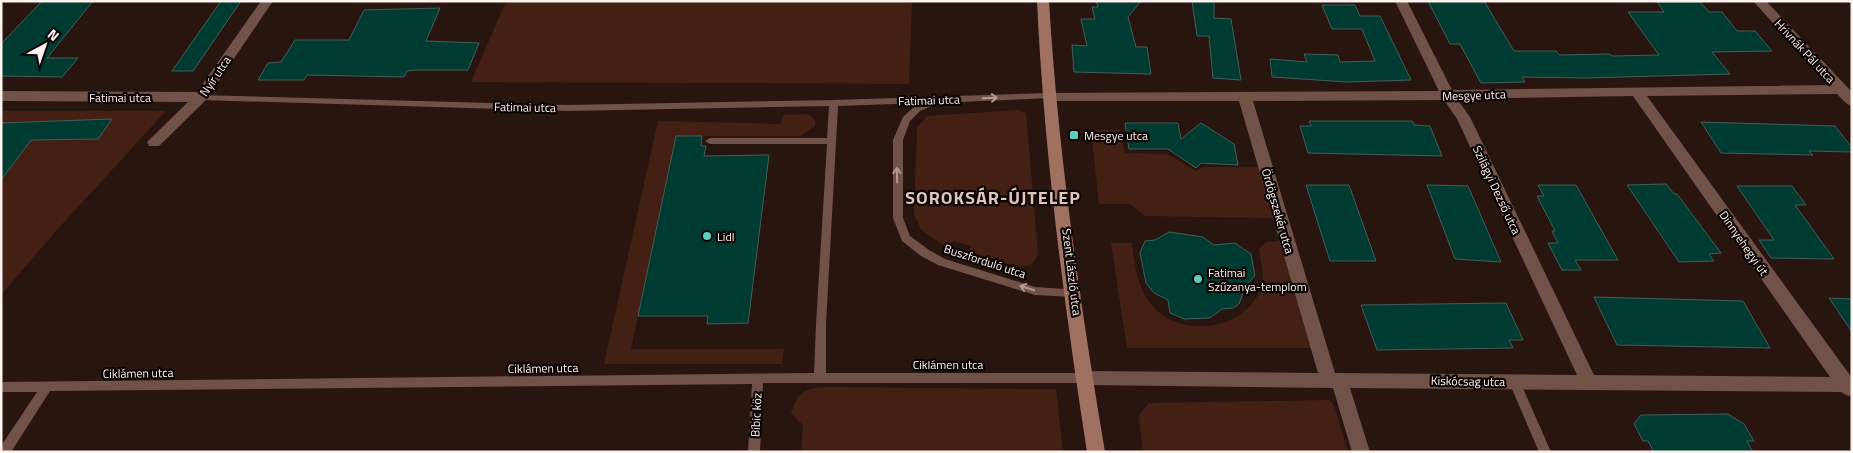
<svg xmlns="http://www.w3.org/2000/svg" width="1853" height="453" font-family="'Titillium Web',sans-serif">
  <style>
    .green { fill: #442014 }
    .building { fill: #003b32; stroke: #435e58 }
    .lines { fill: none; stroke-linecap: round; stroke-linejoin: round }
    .lane { fill: #705248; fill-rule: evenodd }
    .street { fill: #705248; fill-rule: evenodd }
    .secondary { fill: #a07161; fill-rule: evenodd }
    .oneway { stroke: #af9a93 }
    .poi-dot { fill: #5dceb9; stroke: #0b0403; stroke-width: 2 }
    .labels { text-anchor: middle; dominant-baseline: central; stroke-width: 4.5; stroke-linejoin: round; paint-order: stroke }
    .street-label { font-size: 12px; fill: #fdf2ee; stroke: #0b0403 }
    .poi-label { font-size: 12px; fill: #fdf2ee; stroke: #0b0403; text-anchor: start }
    .district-label { font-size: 18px; font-weight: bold; letter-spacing: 1px; fill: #dfc4bb; stroke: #0b0403 }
  </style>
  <rect width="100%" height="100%" fill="#28150f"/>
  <!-- green -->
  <path class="green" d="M 506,1 L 912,1 L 909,84 L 471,82 Z
    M 1018,110 L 1026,113 L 1038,253 C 1036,258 1035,263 1029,265 C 1018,270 981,255 968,251 L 971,246 L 953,241 L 951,245 L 940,243 L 921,230 L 914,214 L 917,127 L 927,116 Z
    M 1,111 L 166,111 L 56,231 L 1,295 Z
    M 805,114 L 811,116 L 815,121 L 815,126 L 800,136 L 676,136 L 631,349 L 784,349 L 782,364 L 604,364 L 658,121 L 781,124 L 783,115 Z
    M 1091,130 L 1120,130 L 1125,153 L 1167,154 L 1196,171 L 1202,167 L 1262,167 L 1276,218 L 1145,216 L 1130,204 L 1099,204 Z
    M 1283,241 L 1315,348 L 1127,348 L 1111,243 L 1132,243 C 1134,262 1137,282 1147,299 C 1173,339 1240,334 1260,291 C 1266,279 1261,262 1259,249 L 1266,242 Z
    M 825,387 L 1056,389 L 1063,452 L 801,452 L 803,425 L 791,413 C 798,392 803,389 825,387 Z
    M 1329,400 L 1334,405 L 1348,452 L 1143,452 L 1139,415 L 1149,403 Z"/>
  <!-- building -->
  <path class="building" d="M 42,1 L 93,1 L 47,58 L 78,58 L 62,77 L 1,76 L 1,44 Z
    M 221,1 L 241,1 L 193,71 L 172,71 Z
    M 1096,1 L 1141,1 L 1128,17 L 1136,47 L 1147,47 L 1151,74 L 1074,72 L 1072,45 L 1087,46 L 1081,19 L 1095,19 L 1092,7 L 1098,7 Z
    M 1192,1 L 1214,1 L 1214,18 L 1231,19 L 1241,80 L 1213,78 L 1209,36 L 1197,36 Z
    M 1428,1 L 1484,1 L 1514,51 L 1556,51 L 1559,55 L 1610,54 L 1612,56 L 1659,55 L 1628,12 L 1664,12 L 1657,2 L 1700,2 L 1709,12 L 1722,12 L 1737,31 L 1755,31 L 1772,51 L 1712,52 L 1730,74 L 1586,78 L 1522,77 L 1525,82 L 1481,83 L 1460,44 L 1450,44 Z
    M 1322,5 L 1355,5 L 1360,16 L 1380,16 L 1411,80 L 1347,82 L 1272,77 L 1270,59 L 1307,62 L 1304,54 L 1338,55 L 1340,62 L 1375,61 L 1362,29 L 1332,29 Z
    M 440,8 L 426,41 L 479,43 L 468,70 L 415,70 L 407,71 L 404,77 L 307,75 L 304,80 L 258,80 L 268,63 L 281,62 L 295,40 L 349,40 L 364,10 Z
    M 112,119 L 98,139 L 31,140 L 1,180 L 1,123 Z
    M 1309,121 L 1412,121 L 1414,125 L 1430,126 L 1442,156 L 1308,153 L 1300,126 L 1311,126 Z
    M 1701,122 L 1835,126 L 1852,148 L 1852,152 L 1809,151 L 1813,155 L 1721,153 Z
    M 1125,123 L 1178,123 L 1181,139 L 1201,123 L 1234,144 L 1238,165 L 1201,163 L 1196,168 L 1168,149 L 1129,149 Z
    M 676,136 L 702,136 L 701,146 L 706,146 L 704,156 L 769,155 L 748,323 L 707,324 L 708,316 L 638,316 Z
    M 1666,184 L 1674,194 L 1677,194 L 1721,253 L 1709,254 L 1714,261 L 1679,262 L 1627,185 Z
    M 1306,185 L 1349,185 L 1376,261 L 1330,261 Z
    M 1427,185 L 1468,186 L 1501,262 L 1455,259 Z
    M 1538,185 L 1576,185 L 1618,260 L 1575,260 L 1581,270 L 1562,270 L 1548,243 L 1558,243 L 1552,231 L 1555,231 L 1537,196 L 1544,196 Z
    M 1737,186 L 1792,186 L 1806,205 L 1795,205 L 1834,259 L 1771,258 L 1759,240 L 1774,240 Z
    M 1169,232 L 1203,237 L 1214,245 L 1235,243 L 1251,254 L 1255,276 L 1246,285 L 1239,304 L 1233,308 L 1222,309 L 1210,318 L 1184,319 L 1170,313 L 1168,300 L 1154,293 L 1146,283 L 1140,253 L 1145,241 L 1155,240 Z
    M 1594,297 L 1743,301 L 1770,348 L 1617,345 Z
    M 1829,298 L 1852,299 L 1852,332 Z
    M 1506,303 L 1523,340 L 1509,340 L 1513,348 L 1377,350 L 1361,305 Z
    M 1728,414 L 1744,424 L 1754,441 L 1747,441 L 1753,452 L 1654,452 L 1648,441 L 1643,441 L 1634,424 L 1641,415 Z"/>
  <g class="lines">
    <!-- lane -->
    <path class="lane" d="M 1048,93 L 1051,94 L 1052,96 L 1051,98 L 935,103 L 934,105 L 920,111 L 910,121 L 903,140 L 903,218 L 910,236 L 929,250 L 945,259 L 1035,287 L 1079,290 L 1080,293 L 1079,296 L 1075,297 L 1035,295 L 938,265 L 921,256 L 902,241 L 893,218 L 893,140 L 903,117 L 914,107 L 922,103 L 838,106 L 826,324 L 826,373 L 1084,373 L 1088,375 L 1090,378 L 1088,381 L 1084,383 L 763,383 L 760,452 L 748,452 L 752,384 L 50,391 L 11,452 L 1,452 L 1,446 L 37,392 L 1,392 L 1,382 L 814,373 L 816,324 L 827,144 L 710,144 L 705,141 L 710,138 L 827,138 L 829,106 L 567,111 L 201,100 L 197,97 L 198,95 L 567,105 L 834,100 Z
      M 1515,377 L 1519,379 L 1551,452 L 1539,452 L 1509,382 L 1511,379 Z"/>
    <!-- street -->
    <path class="street" d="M 261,1 L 273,1 L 206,100 L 159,146 L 149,146 L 147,142 L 188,102 L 1,101 L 1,91 L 197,92 Z
      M 1395,1 L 1407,1 L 1452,90 L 1829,85 L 1753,1 L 1766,1 L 1852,92 L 1852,106 L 1847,104 L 1837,94 L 1647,96 L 1852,378 L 1852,395 L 1848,396 L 1841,392 L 1350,388 L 1370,452 L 1352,452 L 1333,388 L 1084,385 L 1078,383 L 1076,378 L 1078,373 L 1084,371 L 1318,373 L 1239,101 L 1048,101 L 1043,99 L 1041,96 L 1043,93 L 1439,91 ZM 1633,96 L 1830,377 L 1594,375 L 1470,117 L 1457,99 ZM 1444,100 L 1457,119 L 1577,375 L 1335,373 L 1253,101 Z"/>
    <!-- secondary -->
    <path class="secondary" d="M 1037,1 L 1049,1 C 1058,152 1080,303 1105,452 L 1087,452 C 1064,303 1044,152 1037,1 Z"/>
  </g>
  <!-- one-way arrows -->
  <defs><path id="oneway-shaft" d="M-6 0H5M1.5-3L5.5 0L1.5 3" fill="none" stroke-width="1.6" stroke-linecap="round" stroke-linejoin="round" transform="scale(1.25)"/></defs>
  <g class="oneway">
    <use href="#oneway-shaft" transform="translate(990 98) rotate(-2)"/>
    <use href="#oneway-shaft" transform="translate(897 175) rotate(-91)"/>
    <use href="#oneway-shaft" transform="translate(1027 288) rotate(-163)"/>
  </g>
  <!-- markers -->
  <g class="poi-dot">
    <rect x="1069" y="130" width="10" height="10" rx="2.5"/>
    <circle cx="707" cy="236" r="5"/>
    <circle cx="1198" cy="279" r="5"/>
  </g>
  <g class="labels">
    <!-- street labels -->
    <g class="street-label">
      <text transform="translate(1805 51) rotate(47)">Hrivnák Pál utca</text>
      <text transform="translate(215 76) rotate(-56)">Nyír utca</text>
      <text transform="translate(1474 95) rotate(-2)">Mesgye utca</text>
      <text x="120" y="97">Fatimai utca</text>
      <text transform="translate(929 100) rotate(-2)">Fatimai utca</text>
      <text transform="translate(525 107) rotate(1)">Fatimai utca</text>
      <text transform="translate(1497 190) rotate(65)">Szilágyi Dezső utca</text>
      <text transform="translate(1278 211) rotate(74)">Ördögszekér utca</text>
      <text transform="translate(1744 243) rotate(55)">Dinnyehegyi út</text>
      <text transform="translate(985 261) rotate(18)">Buszforduló utca</text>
      <text transform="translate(1072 272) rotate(83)">Szent László utca</text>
      <text x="948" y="364">Ciklámen utca</text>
      <text transform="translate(543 368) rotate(-1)">Ciklámen utca</text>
      <text transform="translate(138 373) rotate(-1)">Ciklámen utca</text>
      <text transform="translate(1468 381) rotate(1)">Kiskócsag utca</text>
      <text transform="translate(756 415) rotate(-87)">Bíbic köz</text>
    </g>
    <!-- poi labels -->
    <g class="poi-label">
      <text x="1084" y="135">Mesgye utca</text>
      <text x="717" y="236">Lidl</text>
      <text x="1208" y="272">Fatimai<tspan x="1208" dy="14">Szűzanya-templom</tspan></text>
    </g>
    <!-- district labels -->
    <g class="district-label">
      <text x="993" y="197">SOROKSÁR-ÚJTELEP</text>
    </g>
  </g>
  <!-- border -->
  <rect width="1853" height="453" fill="none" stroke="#fdf2ee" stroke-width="5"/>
  <!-- north arrow -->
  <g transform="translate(45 45) rotate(40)" stroke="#0b0403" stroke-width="4" paint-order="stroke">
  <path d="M0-4L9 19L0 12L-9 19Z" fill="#fdf2ee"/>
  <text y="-8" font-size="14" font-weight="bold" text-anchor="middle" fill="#fdf2ee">N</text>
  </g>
</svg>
